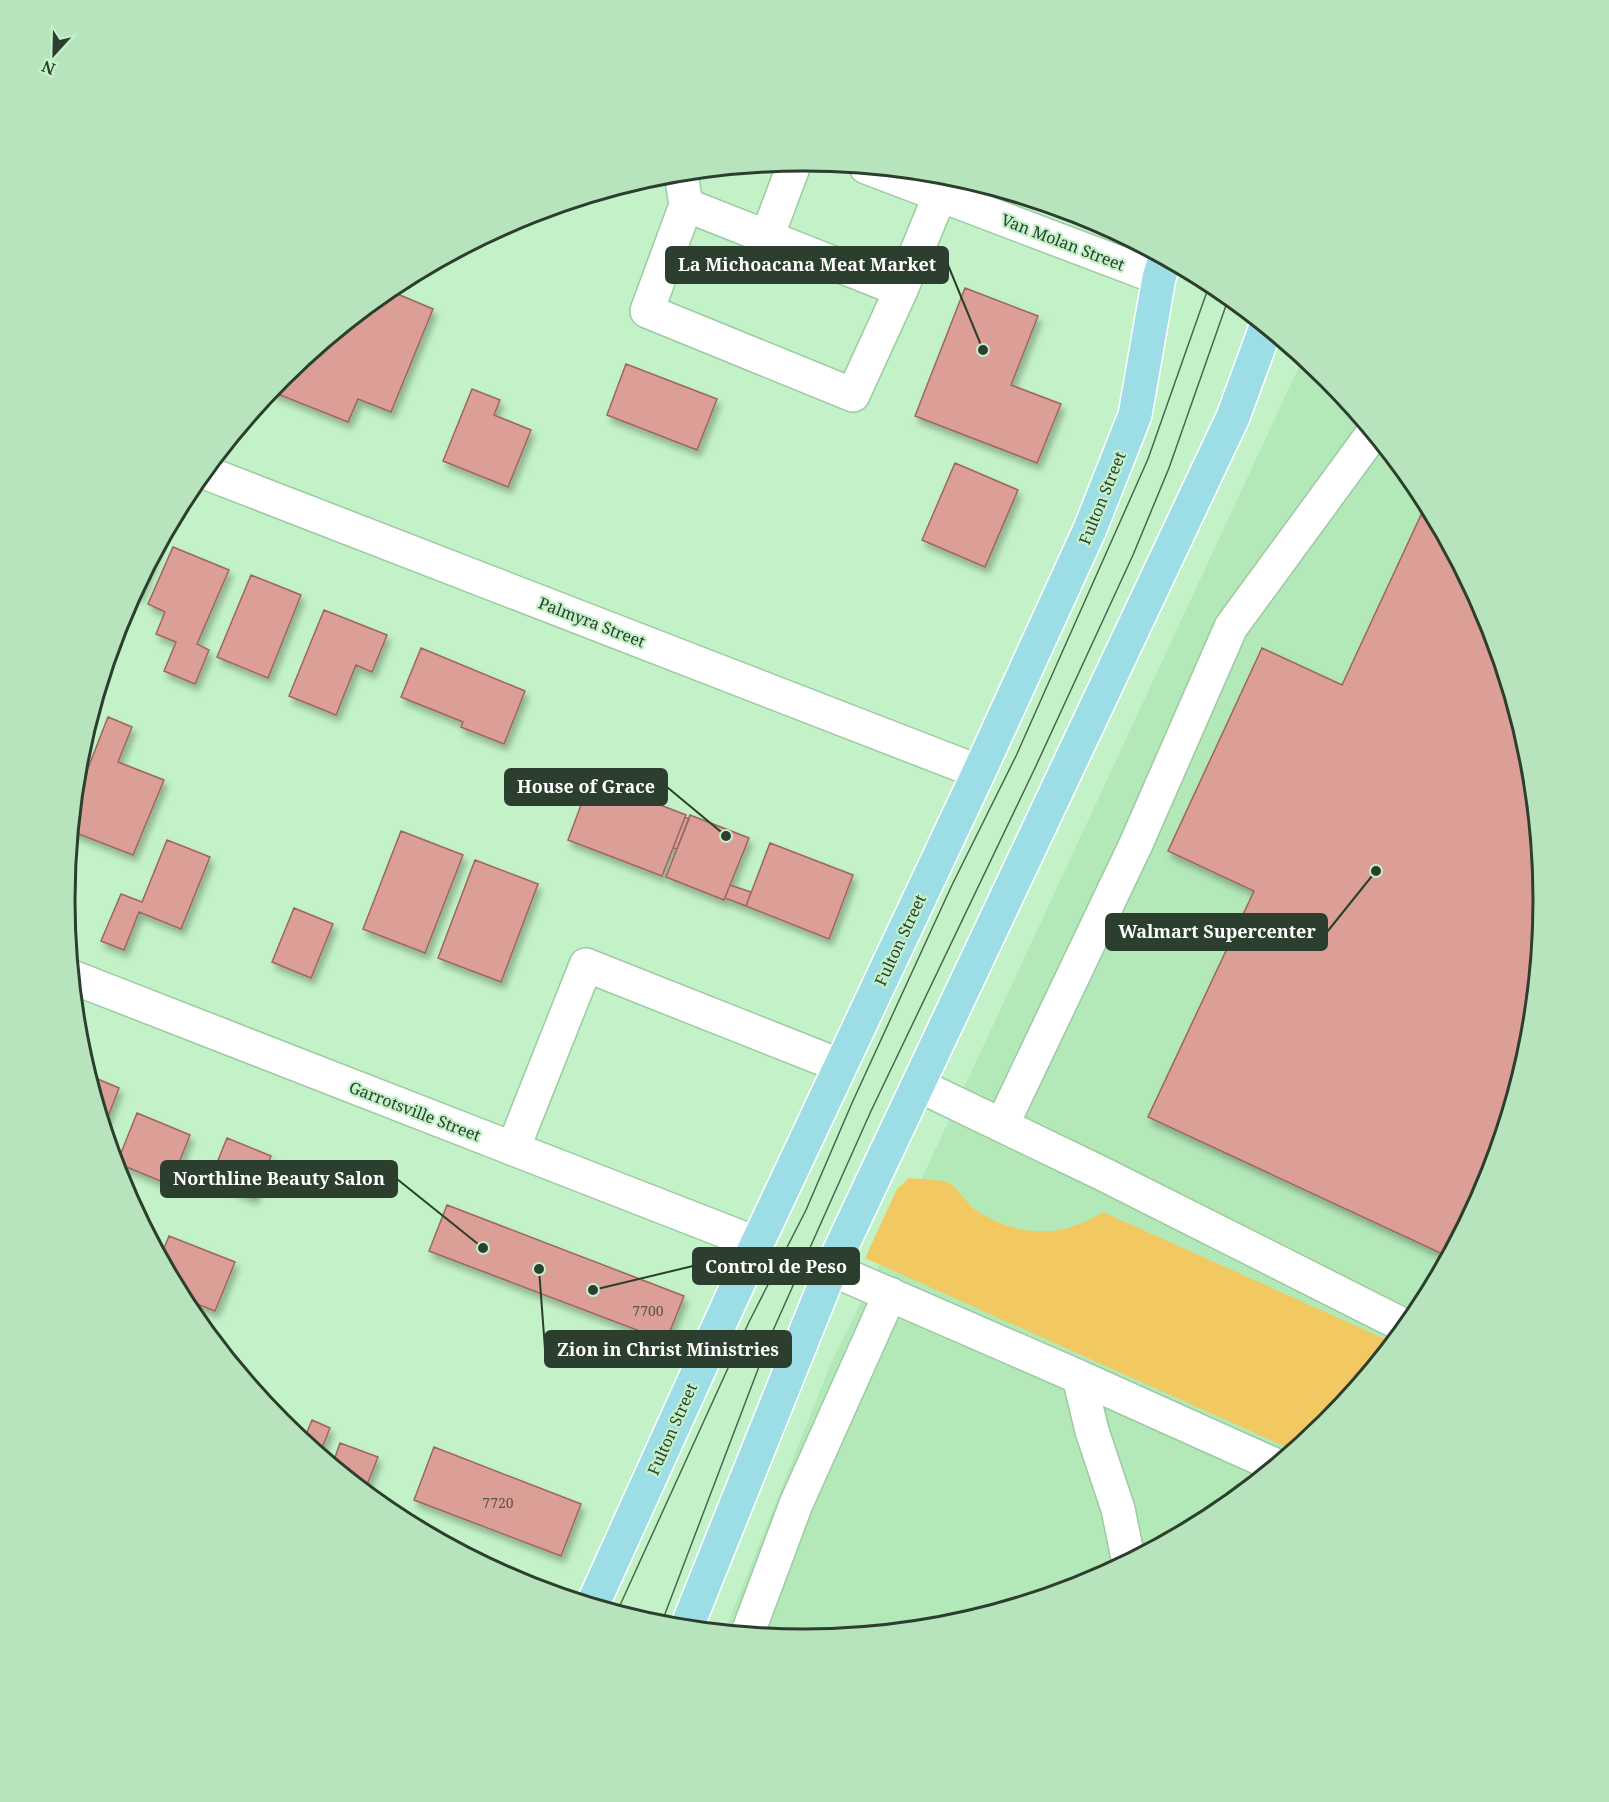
<svg xmlns="http://www.w3.org/2000/svg" width="1609" height="1802" font-family="'Noto Serif',serif">
  <style>
    .built { fill: #b3e8b9 }
    .green { fill: #f2c960 }
    .building { fill: #dc9f97; stroke: #9e665f; stroke-width: 1.5; filter: url(#shadow) }
    .lines { fill: none; stroke-linecap: round; stroke-linejoin: round }
    .minor-casing { stroke: #9dcaa2; stroke-width: 36 }
    .major-casing { stroke: #fff; stroke-width: 36 }
    .minor { stroke: #fff; stroke-width: 33 }
    .major { stroke: #9ddde6; stroke-width: 33 }
    .tram { stroke: #4d664f; stroke-width: 1.5 }
    .labels { text-anchor: middle; dominant-baseline: central; stroke-width: 4.5; stroke-linejoin: round; paint-order: stroke }
    .number-label { font-size: 14px; fill: #585748 }
    .street-label { font-size: 16px; fill: #2c3f2e; stroke: #c3f2c8 }
    .rim { fill: none; stroke: #2c3f2e; stroke-width: 3 }
    .leader { fill: none; stroke: #2c3f2e; stroke-width: 2 }
    .callout-dot { fill: #2c3f2e; stroke: #c3f2c8; stroke-width: 2 }
    .callout { fill: #2c3f2e; stroke: #2c3f2e; stroke-width: 2 }
    .callout-label { font-size: 18px; text-anchor: middle; font-weight: bold; fill: #fff }
  </style>
  <defs>
    <filter id="shadow"><feDropShadow dx="3.5" dy="6" stdDeviation="3" flood-color="#0004"/></filter>
  </defs>
  <rect width="100%" height="100%" fill="#c3f2c8"/>
  <!-- built -->
  <path class="built" d="M 1303,358 L 1328,378 L 1420,490 L 1488,618 L 1530,757 L 1544,901 L 1530,1046 L 1488,1185 L 1420,1312 L 1328,1424 L 1215,1516 L 1087,1585 L 949,1627 L 804,1641 L 724,1633 L 831,1363 L 917,1189 Z"/>
  <!-- green -->
  <path class="green" d="M 909,1178 C 921,1179 936,1179 946,1182 C 958,1186 966,1204 977,1211 C 1018,1237 1062,1239 1103,1212 L 1394,1343 L 1328,1424 L 1295,1451 L 865,1258 L 897,1189 Z"/>
  <!-- building -->
  <path class="building" d="M 965,288 L 1038,316 L 1011,385 L 1061,404 L 1037,463 L 915,416 Z
    M 388,290 L 433,309 L 391,412 L 358,399 L 348,422 L 270,391 L 281,378 Z
    M 626,364 L 717,399 L 697,450 L 607,415 Z
    M 472,389 L 500,400 L 494,415 L 531,430 L 508,487 L 443,461 Z
    M 955,463 L 1018,490 L 985,567 L 922,540 Z
    M 1427,502 L 1488,618 L 1530,757 L 1544,901 L 1530,1046 L 1488,1185 L 1449,1257 L 1148,1117 L 1254,891 L 1168,851 L 1262,648 L 1342,685 Z
    M 173,547 L 229,570 L 197,644 L 209,650 L 195,684 L 164,671 L 176,642 L 156,634 L 165,612 L 148,604 Z
    M 158,548 L 139,596 L 133,594 Z
    M 251,575 L 301,595 L 268,678 L 217,657 Z
    M 324,610 L 387,635 L 372,672 L 356,665 L 336,715 L 289,696 Z
    M 421,648 L 525,691 L 504,744 L 461,727 L 463,722 L 401,697 Z
    M 108,717 L 132,727 L 118,762 L 164,780 L 133,855 L 71,831 L 74,804 Z
    M 591,778 L 686,815 L 662,876 L 568,840 Z
    M 690,815 L 749,838 L 724,900 L 666,877 Z
    M 685,817 L 689,819 L 677,849 L 673,848 Z
    M 401,831 L 463,855 L 425,953 L 363,929 Z
    M 167,840 L 210,857 L 181,929 L 139,912 L 124,950 L 101,941 L 121,894 L 142,902 Z
    M 770,843 L 853,875 L 829,939 L 746,906 Z
    M 475,860 L 538,884 L 501,982 L 438,958 Z
    M 730,885 L 751,892 L 746,906 L 725,898 Z
    M 294,908 L 333,924 L 311,978 L 272,962 Z
    M 88,1075 L 119,1088 L 104,1127 Z
    M 137,1113 L 190,1135 L 170,1185 L 117,1163 Z
    M 227,1138 L 271,1156 L 254,1198 L 210,1180 Z
    M 447,1205 L 684,1296 L 666,1341 L 429,1251 Z
    M 169,1236 L 235,1262 L 215,1311 L 181,1298 L 160,1258 Z
    M 312,1420 L 330,1428 L 319,1455 L 303,1442 Z
    M 340,1443 L 378,1457 L 364,1492 L 332,1466 Z
    M 434,1447 L 581,1504 L 561,1556 L 414,1500 Z"/>
  <g class="lines">
    <!-- minor casing -->
    <g class="minor-casing">
      <path id="minor" d="M 866,167 L 1159,278
        M 681,173 L 686,205
        M 767,237 L 795,162
        M 901,290 L 686,205 L 647,311 L 853,395 L 901,290 L 940,195
        M 204,472 L 979,772
        M 72,977 L 758,1244
        M 918,1085 L 1103,1174 L 1407,1327
        M 1002,1125 L 1136,844 L 1231,627 L 1373,433
        M 513,1149 L 586,965 L 841,1066
        M 831,1269 L 1079,1377
        M 1129,1563 L 1118,1509 L 1092,1431 L 1079,1377 L 1277,1466
        M 747,1635 L 796,1504 L 890,1294"/>
    </g>
    <!-- major casing -->
    <g class="major-casing">
      <path id="major" d="M 592,1606 L 731,1299 L 979,772 L 1090,529 L 1135,415 L 1159,278 L 1165,259
        M 686,1629 L 831,1269 L 1233,417 L 1266,327"/>
    </g>
    <!-- minor -->
    <use href="#minor" class="minor"/>
    <!-- major -->
    <use href="#major" class="major"/>
    <!-- tram -->
    <path class="tram" d="M 616,1614 L 749,1322 L 806,1210 L 852,1103 L 952,885 L 1016,756 L 1148,459 L 1210,283
      M 660,1627 L 771,1335 L 871,1111 L 1035,768 L 1133,555 L 1169,468 L 1229,297"/>
  </g>
  <g class="labels">
    <!-- number labels -->
    <g class="number-label">
      <text x="648" y="1310">7700</text>
      <text x="498" y="1502">7720</text>
    </g>
    <!-- street labels -->
    <g class="street-label">
      <text transform="translate(1063 242) rotate(21)">Van Molan Street</text>
      <text transform="translate(1102 498) rotate(-68)">Fulton Street</text>
      <text transform="translate(592 622) rotate(21)">Palmyra Street</text>
      <text transform="translate(900 940) rotate(-65)">Fulton Street</text>
      <text transform="translate(415 1111) rotate(21)">Garrotsville Street</text>
      <text transform="translate(672 1429) rotate(-66)">Fulton Street</text>
    </g>
  </g>
  <!-- crop -->
  <path d="M0 0H1609V1802H0ZM75 900a729 729 0 1 1 1458 0a729 729 0 1 1-1458 0Z" fill="#b7e4bc" fill-rule="evenodd"/>
  <path class="rim" d="M75 900a729 729 0 1 1 1458 0a729 729 0 1 1-1458 0Z"/>
  <!-- callouts -->
  <path class="leader" d="M983 350L948 265M726 836L667 787M1376 871L1327 932M483 1248L397 1179M593 1290L693 1266M539 1269L545 1349"/>
  <g class="callout-dot">
    <circle cx="983" cy="350" r="6"/>
    <circle cx="726" cy="836" r="6"/>
    <circle cx="1376" cy="871" r="6"/>
    <circle cx="483" cy="1248" r="6"/>
    <circle cx="593" cy="1290" r="6"/>
    <circle cx="539" cy="1269" r="6"/>
  </g>
  <g class="callout">
    <rect x="666" y="247" width="282" height="36" rx="6"/>
    <rect x="505" y="769" width="162" height="36" rx="6"/>
    <rect x="1106" y="914" width="221" height="36" rx="6"/>
    <rect x="161" y="1161" width="236" height="36" rx="6"/>
    <rect x="693" y="1248" width="166" height="36" rx="6"/>
    <rect x="545" y="1331" width="246" height="36" rx="6"/>
  </g>
  <g class="callout-label">
    <text x="807" y="271">La Michoacana Meat Market</text>
    <text x="586" y="793">House of Grace</text>
    <text x="1217" y="938">Walmart Supercenter</text>
    <text x="279" y="1185">Northline Beauty Salon</text>
    <text x="776" y="1273">Control de Peso</text>
    <text x="668" y="1356">Zion in Christ Ministries</text>
  </g>
  <!-- north arrow -->
  <g transform="translate(54 54) rotate(202)" stroke="#c3f2c8" stroke-width="4.5" paint-order="stroke">
  <path d="M0-4.5L10 22L0 15L-10 22Z" fill="#2c3f2e"/>
  <text y="-9" font-size="16" font-weight="bold" text-anchor="middle" fill="#2c3f2e">N</text>
  </g>
</svg>
